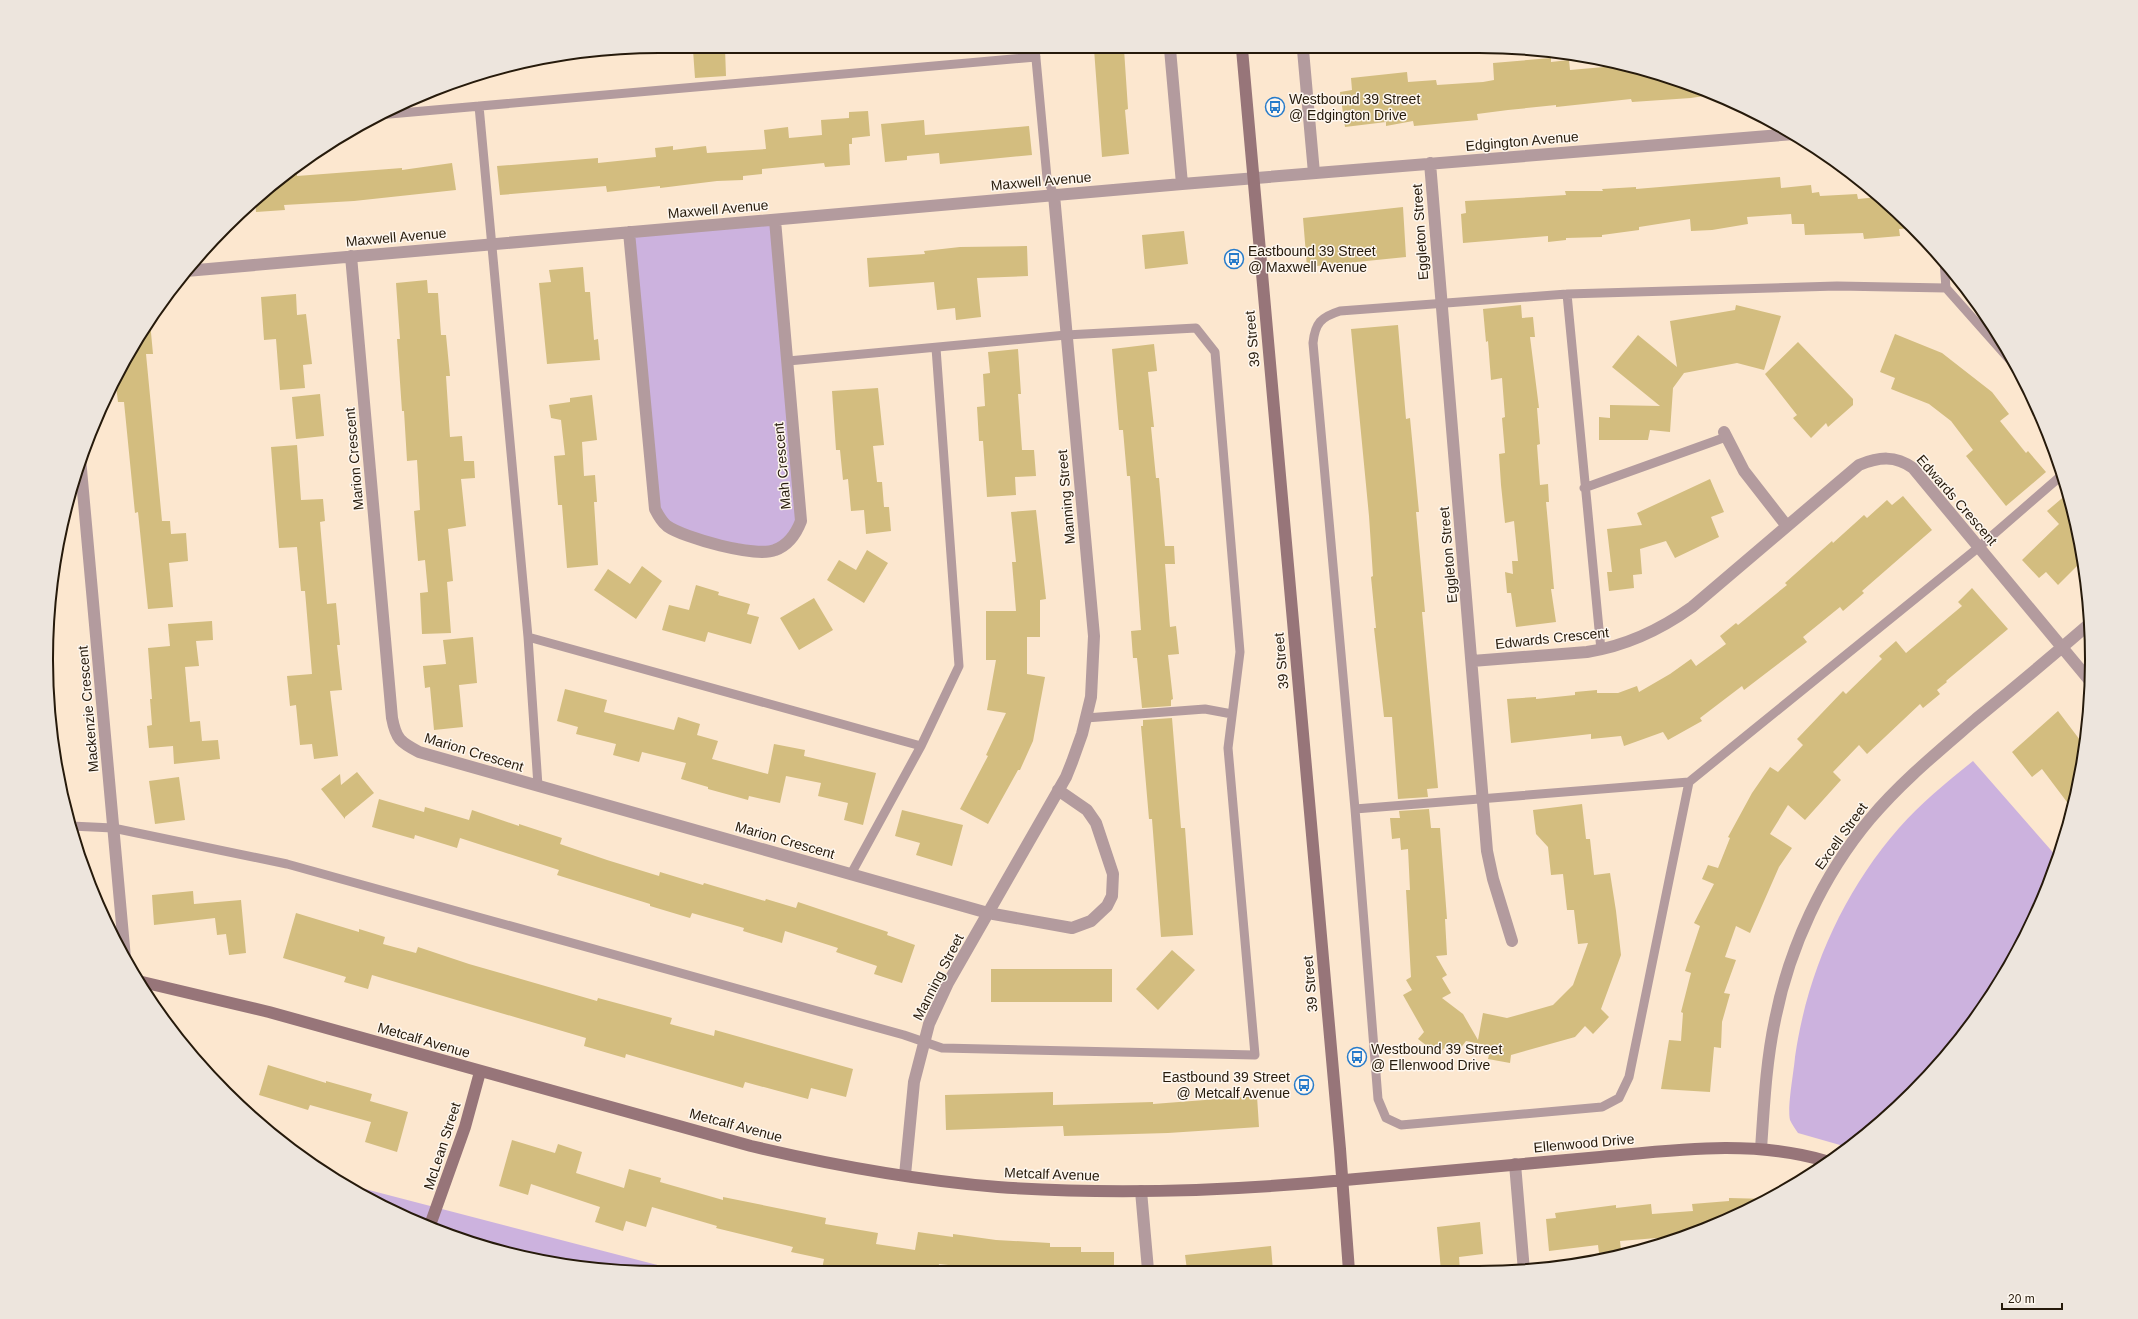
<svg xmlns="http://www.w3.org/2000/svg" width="2138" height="1319" font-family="Arial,sans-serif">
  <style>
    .green { fill: #ccb2de }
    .building { fill: #d3bd7f }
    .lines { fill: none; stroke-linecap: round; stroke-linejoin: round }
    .lane { stroke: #b39b9e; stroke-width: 9 }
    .street { stroke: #b39b9e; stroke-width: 12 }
    .secondary { stroke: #977579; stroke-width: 12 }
    .labels { text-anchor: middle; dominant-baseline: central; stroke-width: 3; stroke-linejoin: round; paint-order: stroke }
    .poi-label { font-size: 14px; fill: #261a0b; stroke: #fef7ef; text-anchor: start }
    .street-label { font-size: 14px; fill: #261a0b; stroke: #fef7ef }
    .rim { fill: none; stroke: #261a0b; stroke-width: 2 }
  </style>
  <rect width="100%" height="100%" fill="#fce7cf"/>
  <!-- green -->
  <path class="green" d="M 775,220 L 801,521 L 776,550 L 685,535 L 659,518 L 629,232 Z
    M 1973,761 L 2057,857 L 2029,931 L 1965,1033 L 1883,1121 L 1847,1147 L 1798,1133 C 1795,1129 1792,1124 1790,1120 C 1787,1107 1794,1071 1795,1057 C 1807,973 1843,892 1899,828 C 1921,803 1947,782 1973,761 Z
    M 342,1183 L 669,1268 L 580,1268 L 501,1252 L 425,1226 L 353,1191 Z"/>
  <!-- building -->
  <path class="building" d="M 725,48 L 726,76 L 695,78 L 693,50 Z
    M 1094,49 L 1124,49 L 1128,109 L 1125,110 L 1129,154 L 1102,157 Z
    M 1551,58 L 1551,62 L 1569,60 L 1570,70 L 1604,67 L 1603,60 L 1637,67 L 1717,94 L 1691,98 L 1632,102 L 1631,99 L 1556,107 L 1556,105 L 1508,110 L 1477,114 L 1478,120 L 1414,126 L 1413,121 L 1386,126 L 1386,122 L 1345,127 L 1340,92 L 1352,90 L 1351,78 L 1407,72 L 1408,82 L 1436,80 L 1437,85 L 1483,82 L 1494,80 L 1493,63 Z
    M 868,111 L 870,136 L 852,138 L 852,144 L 849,144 L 850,165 L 825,167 L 824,163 L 762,169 L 762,174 L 743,176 L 743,180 L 717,181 L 660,188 L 660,186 L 607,192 L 606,186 L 500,195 L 497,166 L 598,158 L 598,163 L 656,157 L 655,148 L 673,146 L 673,150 L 706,146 L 707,153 L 766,149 L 764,130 L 788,127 L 789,138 L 822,135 L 821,120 L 849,118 L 849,112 Z
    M 924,120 L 925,135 L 1029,126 L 1032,155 L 940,164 L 939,153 L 907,156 L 907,160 L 885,162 L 881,124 Z
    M 452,163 L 456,190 L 354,201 L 284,205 L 285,210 L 256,212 L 255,200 L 286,173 L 297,166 L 297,176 L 402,168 L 402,170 Z
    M 1780,177 L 1781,188 L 1811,185 L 1812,193 L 1819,192 L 1820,196 L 1857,194 L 1858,199 L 1878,197 L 1911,228 L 1899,229 L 1900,236 L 1864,239 L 1863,233 L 1805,235 L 1804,224 L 1792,224 L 1791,214 L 1747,217 L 1748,224 L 1712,230 L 1691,231 L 1690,219 L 1639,227 L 1639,230 L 1602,235 L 1602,237 L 1566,238 L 1566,240 L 1548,242 L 1548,236 L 1463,243 L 1461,214 L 1466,213 L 1465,201 L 1566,195 L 1565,191 L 1603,191 L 1602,189 L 1636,187 L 1636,189 Z
    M 1403,207 L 1406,257 L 1307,267 L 1303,218 Z
    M 1184,231 L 1188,264 L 1145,269 L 1142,235 Z
    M 1027,246 L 1028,276 L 977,278 L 981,317 L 956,320 L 955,308 L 937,310 L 934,282 L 869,287 L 867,258 L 925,254 L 924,251 L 960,247 Z
    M 583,267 L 585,292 L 590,292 L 594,340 L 598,339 L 600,360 L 547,364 L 539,283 L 551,282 L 549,270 Z
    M 427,280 L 428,293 L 438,293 L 441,335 L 446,335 L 450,376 L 446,376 L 450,437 L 462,436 L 464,461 L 474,461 L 475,478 L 461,479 L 466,526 L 448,529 L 453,581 L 447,582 L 451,633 L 422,634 L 420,593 L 428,592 L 425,560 L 418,561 L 414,511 L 420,510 L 417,460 L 407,461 L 404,411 L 402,411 L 397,339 L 400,339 L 396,283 Z
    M 296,294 L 297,315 L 306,314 L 312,364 L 303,365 L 305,388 L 280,390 L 276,339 L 264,340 L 261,297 Z
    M 1521,305 L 1522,318 L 1533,317 L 1535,337 L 1530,337 L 1539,408 L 1537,408 L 1540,444 L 1537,445 L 1540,485 L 1548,484 L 1549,502 L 1546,502 L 1554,589 L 1551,589 L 1556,622 L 1516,627 L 1511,593 L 1507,593 L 1505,572 L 1513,574 L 1512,561 L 1518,561 L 1514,521 L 1505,523 L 1501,485 L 1499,454 L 1505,453 L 1502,418 L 1505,417 L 1502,378 L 1491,380 L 1488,341 L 1486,342 L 1483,309 Z
    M 1736,305 L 1781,316 L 1764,370 L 1737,363 L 1684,373 L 1673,388 L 1670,432 L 1650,430 L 1648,440 L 1599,440 L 1599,417 L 1610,418 L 1610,405 L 1660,406 L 1612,367 L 1638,335 L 1677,367 L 1670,321 L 1735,310 Z
    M 150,322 L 153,354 L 146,354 L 162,521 L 170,521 L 171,534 L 186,533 L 188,561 L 169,563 L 173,607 L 148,609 L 138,512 L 135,513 L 124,402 L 118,402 L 115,378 Z
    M 1398,325 L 1406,419 L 1410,418 L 1419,512 L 1416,512 L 1425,612 L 1422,612 L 1438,788 L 1427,789 L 1428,797 L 1398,799 L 1392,717 L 1384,717 L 1374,628 L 1376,628 L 1371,577 L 1373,576 L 1369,516 L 1351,329 Z
    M 1895,334 L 1942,353 L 1992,392 L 2009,414 L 2000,421 L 2026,453 L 2028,451 L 2046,472 L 2006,506 L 1966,456 L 1973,450 L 1951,421 L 1929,404 L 1891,389 L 1895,378 L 1880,372 Z
    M 1798,342 L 1853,399 L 1853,405 L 1828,427 L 1826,423 L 1811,438 L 1793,418 L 1797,415 L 1765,374 Z
    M 1154,344 L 1157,371 L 1148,372 L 1154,427 L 1151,427 L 1156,478 L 1159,478 L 1165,546 L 1174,546 L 1175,564 L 1165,564 L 1170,627 L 1176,626 L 1179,654 L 1168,655 L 1173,699 L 1171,700 L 1171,706 L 1142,708 L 1137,658 L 1133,658 L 1131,631 L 1141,630 L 1130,476 L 1127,476 L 1123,430 L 1119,430 L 1112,349 Z
    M 1018,349 L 1021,394 L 1018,394 L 1022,450 L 1034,450 L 1036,476 L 1015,477 L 1016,495 L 987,497 L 983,441 L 979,441 L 977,407 L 985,406 L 983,374 L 990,373 L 988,352 Z
    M 878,388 L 884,445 L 873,446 L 877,482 L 882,482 L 884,507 L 889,507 L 891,531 L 866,534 L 864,510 L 851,511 L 848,479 L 843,480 L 840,450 L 836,450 L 832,391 Z
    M 320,394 L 324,436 L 296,439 L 292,397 Z
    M 592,395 L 597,440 L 582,442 L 584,476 L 595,475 L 597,502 L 594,502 L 598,565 L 567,568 L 562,505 L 558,505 L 554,456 L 565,455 L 561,420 L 551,418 L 549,405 L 570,402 L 570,398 Z
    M 297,445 L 301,500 L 323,499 L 325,521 L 320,522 L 327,604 L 336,603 L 340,645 L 337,645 L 342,690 L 330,691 L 338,756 L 314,759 L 312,744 L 300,745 L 296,705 L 290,706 L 287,676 L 312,674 L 305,591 L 301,591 L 297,547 L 279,548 L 271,447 Z
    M 1710,479 L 1724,512 L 1711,517 L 1719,537 L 1675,558 L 1666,541 L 1640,549 L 1642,574 L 1633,575 L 1634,588 L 1609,591 L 1607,572 L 1612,572 L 1607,529 L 1642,525 L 1637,513 Z
    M 2067,494 L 2082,561 L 2058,585 L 2046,572 L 2039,578 L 2022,560 L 2059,524 L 2047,511 Z
    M 1903,496 L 1932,530 L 1862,591 L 1864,593 L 1843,611 L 1840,607 L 1803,637 L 1807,642 L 1744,690 L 1742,686 L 1700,718 L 1702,721 L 1668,740 L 1663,732 L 1624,746 L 1621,736 L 1591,739 L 1591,734 L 1511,743 L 1507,699 L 1536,697 L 1536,699 L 1575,695 L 1575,692 L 1597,690 L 1597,693 L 1618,693 L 1637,686 L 1639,692 L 1670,674 L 1691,659 L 1696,666 L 1726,644 L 1720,636 L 1736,623 L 1738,625 L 1787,585 L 1785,583 L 1832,541 L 1833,543 L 1864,515 L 1867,518 L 1887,500 L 1892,505 Z
    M 1036,510 L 1046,599 L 1040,600 L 1040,637 L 1027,637 L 1027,674 L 1045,677 L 1033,741 L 1020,770 L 1018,770 L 988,824 L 960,809 L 988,756 L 986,755 L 1006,713 L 987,710 L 996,660 L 986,660 L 986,611 L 1016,611 L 1012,562 L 1016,562 L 1011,512 Z
    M 867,550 L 888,563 L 864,603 L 827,580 L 839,560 L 856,570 Z
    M 642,566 L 662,581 L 636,619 L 594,590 L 608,569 L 630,584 Z
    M 696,585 L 719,592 L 718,595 L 750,604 L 747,614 L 759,617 L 751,644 L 708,632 L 705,642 L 662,630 L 669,605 L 689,610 Z
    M 1972,588 L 2008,629 L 1946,681 L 1947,682 L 1937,690 L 1940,694 L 1923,708 L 1920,704 L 1867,754 L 1859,745 L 1833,772 L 1841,780 L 1805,820 L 1788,805 L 1770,834 L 1792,848 L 1779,867 L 1750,933 L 1736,926 L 1725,957 L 1736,960 L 1724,993 L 1730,994 L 1722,1022 L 1721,1048 L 1714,1047 L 1710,1092 L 1661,1089 L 1669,1040 L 1681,1041 L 1683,1013 L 1681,1012 L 1691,973 L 1685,971 L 1700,926 L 1694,923 L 1714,884 L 1702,879 L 1708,865 L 1718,868 L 1730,838 L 1728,837 L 1752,793 L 1770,767 L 1778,772 L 1803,745 L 1797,739 L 1843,691 L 1846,694 L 1882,659 L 1879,656 L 1896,641 L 1906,653 L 1962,606 L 1958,602 Z
    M 814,598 L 833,630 L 799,650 L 780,618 Z
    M 212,621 L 213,640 L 196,641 L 199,666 L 185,667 L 190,722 L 200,721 L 202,741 L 218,740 L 220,759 L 174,764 L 173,746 L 149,748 L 147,726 L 152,725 L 150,699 L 152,699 L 148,648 L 170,646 L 168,624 Z
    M 473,637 L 477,683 L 459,685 L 463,727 L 434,730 L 430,687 L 425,688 L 423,666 L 446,664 L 443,640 Z
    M 565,689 L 607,700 L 604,712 L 674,730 L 678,717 L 700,724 L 697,735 L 718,741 L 712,759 L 768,774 L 774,744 L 805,750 L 804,756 L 876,773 L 863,825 L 844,820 L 848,803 L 818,796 L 821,783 L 786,776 L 780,803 L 749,796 L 748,800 L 708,789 L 708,787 L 681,779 L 686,763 L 642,752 L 639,762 L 613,755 L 616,744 L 576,734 L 578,727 L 557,721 Z
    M 2058,711 L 2083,744 L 2073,810 L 2042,769 L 2032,777 L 2012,752 Z
    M 1172,718 L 1181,828 L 1185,828 L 1193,935 L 1161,937 L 1152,819 L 1149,819 L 1141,726 L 1143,726 L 1143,720 Z
    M 357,772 L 374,793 L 345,817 L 345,819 L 321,789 L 340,774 L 341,785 Z
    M 179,777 L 185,820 L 155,824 L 149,781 Z
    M 379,799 L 424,812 L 425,807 L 469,820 L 472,810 L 519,826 L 519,824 L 562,838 L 560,844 L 607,860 L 659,876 L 660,872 L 703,885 L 704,883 L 765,901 L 766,899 L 796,908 L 798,902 L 888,932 L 887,935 L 915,945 L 902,983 L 874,974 L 877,966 L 836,952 L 838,948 L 785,931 L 782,943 L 743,931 L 744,928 L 692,913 L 690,918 L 650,906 L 650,904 L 557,875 L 559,870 L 460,838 L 457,848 L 415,835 L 414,839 L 372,827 Z
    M 1582,804 L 1586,839 L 1590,839 L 1594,875 L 1610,873 L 1616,911 L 1621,955 L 1601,1009 L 1609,1017 L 1593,1034 L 1585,1026 L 1575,1037 L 1511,1055 L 1510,1063 L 1488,1059 L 1491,1046 L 1466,1041 L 1456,1054 L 1445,1047 L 1439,1055 L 1418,1039 L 1424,1032 L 1403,995 L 1412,990 L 1406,980 L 1411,977 L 1406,890 L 1410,890 L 1408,849 L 1401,850 L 1400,838 L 1392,839 L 1390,818 L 1400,818 L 1399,811 L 1429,809 L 1431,828 L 1440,828 L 1447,919 L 1445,919 L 1447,955 L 1436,956 L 1447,975 L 1442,978 L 1451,993 L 1442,998 L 1463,1014 L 1478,1040 L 1483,1013 L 1507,1018 L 1553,1005 L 1573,985 L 1588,943 L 1578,944 L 1574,910 L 1567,910 L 1563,874 L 1551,875 L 1548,847 L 1536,834 L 1533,810 Z
    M 902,810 L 963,825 L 952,866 L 916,855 L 920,843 L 895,836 Z
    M 193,891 L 194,904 L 241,900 L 246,953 L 229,955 L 226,934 L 217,935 L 215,918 L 154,925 L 152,895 Z
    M 296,913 L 359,932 L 359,929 L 385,937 L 383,944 L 416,953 L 418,947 L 469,964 L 597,1001 L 598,998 L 672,1018 L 670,1024 L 714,1036 L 715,1030 L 853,1069 L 846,1097 L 811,1088 L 808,1099 L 745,1082 L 743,1088 L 626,1054 L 625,1058 L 584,1046 L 586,1038 L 372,975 L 368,989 L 344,982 L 346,977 L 283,958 Z
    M 1172,950 L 1195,970 L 1158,1010 L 1136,989 Z
    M 991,969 L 1112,969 L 1112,1002 L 991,1002 Z
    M 268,1065 L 326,1083 L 326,1081 L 372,1094 L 370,1101 L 408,1112 L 397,1152 L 365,1142 L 371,1122 L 310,1105 L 308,1110 L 259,1095 Z
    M 1053,1092 L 1053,1105 L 1153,1102 L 1153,1104 L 1257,1096 L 1259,1127 L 1168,1133 L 1064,1136 L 1063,1126 L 946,1130 L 945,1095 Z
    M 512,1140 L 555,1153 L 558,1144 L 582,1152 L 576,1173 L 624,1188 L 629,1169 L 661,1178 L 660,1182 L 723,1200 L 723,1197 L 826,1218 L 825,1224 L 878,1233 L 876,1244 L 915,1250 L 918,1232 L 953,1237 L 953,1234 L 996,1240 L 1050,1243 L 1050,1247 L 1081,1247 L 1081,1252 L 1114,1252 L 1114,1270 L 995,1270 L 939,1264 L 938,1269 L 896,1269 L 873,1266 L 873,1269 L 822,1269 L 824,1259 L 791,1252 L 793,1247 L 716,1228 L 717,1226 L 652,1207 L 646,1227 L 626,1221 L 623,1231 L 595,1222 L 600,1207 L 531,1184 L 528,1195 L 499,1186 Z
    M 1729,1198 L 1769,1199 L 1713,1226 L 1658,1245 L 1657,1238 L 1620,1241 L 1621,1250 L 1599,1253 L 1598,1245 L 1549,1251 L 1546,1219 L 1556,1218 L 1555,1213 L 1616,1205 L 1616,1208 L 1651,1204 L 1652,1214 L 1693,1211 L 1692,1204 L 1729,1201 Z
    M 1480,1222 L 1483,1254 L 1459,1257 L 1460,1271 L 1441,1271 L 1437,1227 Z
    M 1271,1246 L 1273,1271 L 1187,1270 L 1185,1255 Z"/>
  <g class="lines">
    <!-- lane -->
    <path class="lane" d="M 1035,48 L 1047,178 L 1054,195
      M 479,106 L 528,637 L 538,786
      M 378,115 L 1036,57
      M 1944,261 L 1946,288
      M 1567,294 L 1601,650
      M 2017,368 L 1946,288 L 1837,286 L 1567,294 L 1340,311 C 1321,317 1315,323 1313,343 L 1355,809 L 1378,1099 L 1386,1118 L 1401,1125 L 1602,1107 L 1619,1098 L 1629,1077 L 1689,782 L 1979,547 L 2062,475
      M 1584,488 L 1726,437
      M 528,637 L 921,746
      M 1086,718 L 1205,709 L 1232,714
      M 1355,809 L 1689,782
      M 71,826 L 113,828 L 287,864 L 904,1035 L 942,1048 L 1255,1055 L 1228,748 L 1240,652 L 1215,352 L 1196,328 L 1066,335 L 788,361
      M 851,874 L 921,746 L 959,666 L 936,348"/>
    <!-- street -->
    <path class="street" d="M 1170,49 L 1182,184
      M 1303,50 L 1314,173
      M 1430,163 L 1487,851 L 1493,879 L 1512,941
      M 629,232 L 655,509 C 658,515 661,521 667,526 C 684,538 756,558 775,550 C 789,545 796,534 801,521 L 775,220
      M 351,256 L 392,718 C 396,739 400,742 419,752 L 988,913 L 1072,928 L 1091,921 L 1107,906 L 1112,896 L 1113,874 L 1096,823 L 1087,810 L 1058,790
      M 186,271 L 1182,184 L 1794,134
      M 1724,432 L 1744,471 L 1786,525
      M 80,458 L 125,958
      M 1472,661 L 1587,652 C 1626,646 1660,630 1692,607 L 1859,465 C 1879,457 1895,455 1913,468 L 2090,681
      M 1761,1149 C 1764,1106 1766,1062 1775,1020 C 1789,948 1823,875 1870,819 C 1901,782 1939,751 1976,719 C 2014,688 2051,657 2088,625
      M 1515,1164 L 1524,1271
      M 905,1175 L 914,1082 L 929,1024 L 948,983 L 1066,777 L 1072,762 L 1082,734 L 1091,697 L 1094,636 L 1054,195
      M 1141,1191 L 1148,1270"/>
    <!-- secondary -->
    <path class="secondary" d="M 1242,49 L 1340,1149 L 1349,1271
      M 138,981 L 269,1012 L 751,1146 C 832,1165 915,1180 998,1187 C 1113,1195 1230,1191 1345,1180 C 1430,1172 1515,1164 1600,1157 C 1675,1150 1752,1139 1826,1161
      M 429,1228 L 465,1127 L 480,1072"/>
  </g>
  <!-- icons -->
  <defs>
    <g id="bus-ring" transform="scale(1)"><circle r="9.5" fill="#fef7ef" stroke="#277bca" stroke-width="1.5"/><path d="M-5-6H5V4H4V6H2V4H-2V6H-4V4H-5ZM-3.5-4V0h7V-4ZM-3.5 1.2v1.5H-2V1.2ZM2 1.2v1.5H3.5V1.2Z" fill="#277bca"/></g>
  </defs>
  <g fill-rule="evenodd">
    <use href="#bus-ring" x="1275" y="107"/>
    <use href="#bus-ring" x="1234" y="259"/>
    <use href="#bus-ring" x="1357" y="1057"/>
    <use href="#bus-ring" x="1304" y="1085"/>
  </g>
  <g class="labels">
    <!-- poi labels -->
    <g class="poi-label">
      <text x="1289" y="99">Westbound 39 Street<tspan x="1289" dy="16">@ Edgington Drive</tspan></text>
      <text x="1248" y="251">Eastbound 39 Street<tspan x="1248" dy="16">@ Maxwell Avenue</tspan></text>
      <text x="1371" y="1049">Westbound 39 Street<tspan x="1371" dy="16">@ Ellenwood Drive</tspan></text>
      <text x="1290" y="1077" text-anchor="end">Eastbound 39 Street<tspan x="1290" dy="16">@ Metcalf Avenue</tspan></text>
    </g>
    <!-- street labels -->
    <g class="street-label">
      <text transform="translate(1522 141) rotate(-5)">Edgington Avenue</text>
      <text transform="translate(1041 181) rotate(-5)">Maxwell Avenue</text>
      <text transform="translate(718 209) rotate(-5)">Maxwell Avenue</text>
      <text transform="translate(1420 232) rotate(-94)">Eggleton Street</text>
      <text transform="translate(396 237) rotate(-5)">Maxwell Avenue</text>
      <text transform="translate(1252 339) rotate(-95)">39 Street</text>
      <text transform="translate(354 459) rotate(-95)">Marion Crescent</text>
      <text transform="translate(782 466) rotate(-95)">Mah Crescent</text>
      <text transform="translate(1066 497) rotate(-95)">Manning Street</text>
      <text transform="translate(1957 500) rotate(49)">Edwards Crescent</text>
      <text transform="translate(1448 555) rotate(-95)">Eggleton Street</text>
      <text transform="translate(1552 638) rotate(-6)">Edwards Crescent</text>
      <text transform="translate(1281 661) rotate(-95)">39 Street</text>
      <text transform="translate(88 709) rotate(-95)">Mackenzie Crescent</text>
      <text transform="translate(474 752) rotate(17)">Marion Crescent</text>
      <text transform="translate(1841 836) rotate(-54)">Excell Street</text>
      <text transform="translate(785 840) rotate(16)">Marion Crescent</text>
      <text transform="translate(938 977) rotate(-63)">Manning Street</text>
      <text transform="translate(1310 984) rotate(-95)">39 Street</text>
      <text transform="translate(424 1040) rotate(16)">Metcalf Avenue</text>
      <text transform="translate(736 1125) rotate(15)">Metcalf Avenue</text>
      <text transform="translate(1584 1143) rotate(-5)">Ellenwood Drive</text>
      <text transform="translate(442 1146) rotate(-72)">McLean Street</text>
      <text transform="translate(1052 1174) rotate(2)">Metcalf Avenue</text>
    </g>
  </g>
  <!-- crop -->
  <path d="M0 0H2138V1319H0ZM659 53H1479A606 606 0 0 1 2085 659V660A606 606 0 0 1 1479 1266H659A606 606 0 0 1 53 660V659A606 606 0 0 1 659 53Z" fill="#ede5dd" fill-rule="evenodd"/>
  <path class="rim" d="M659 53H1479A606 606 0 0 1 2085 659V660A606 606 0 0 1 1479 1266H659A606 606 0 0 1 53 660V659A606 606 0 0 1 659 53Z"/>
  <!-- scale -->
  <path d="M2002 1303v6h60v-6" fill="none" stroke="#261a0b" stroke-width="2"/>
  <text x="2008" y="1303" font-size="12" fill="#261a0b" stroke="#fef7ef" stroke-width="3" paint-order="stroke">20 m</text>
</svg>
